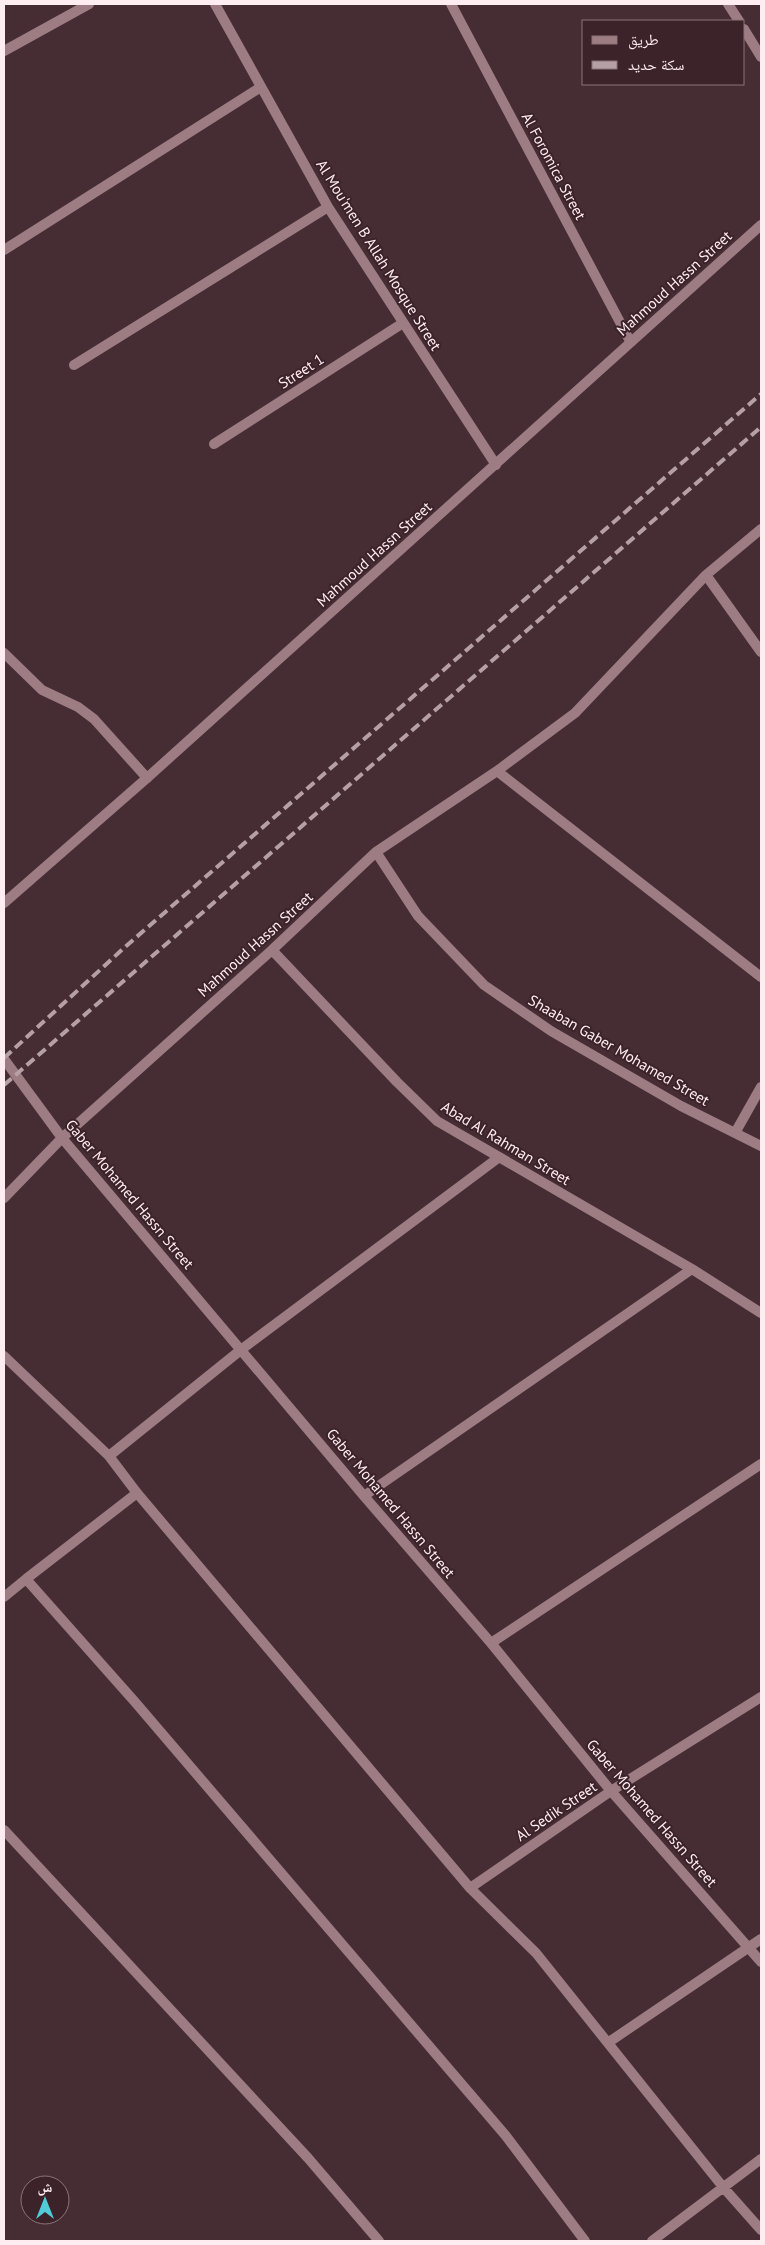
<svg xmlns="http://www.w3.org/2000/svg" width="765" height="2245" font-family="'PT Sans','Noto Naskh Arabic',sans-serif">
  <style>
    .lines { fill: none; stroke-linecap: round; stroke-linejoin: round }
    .minor { stroke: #9d7c84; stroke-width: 10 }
    .tertiary { stroke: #9d7c84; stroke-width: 10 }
    .rail { stroke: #b5a0a5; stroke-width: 4; stroke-dasharray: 10 5; stroke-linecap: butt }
    .labels { text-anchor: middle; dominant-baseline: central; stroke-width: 4; stroke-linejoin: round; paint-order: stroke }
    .street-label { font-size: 15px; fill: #ffedf1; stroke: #3c2329 }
  </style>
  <rect width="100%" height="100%" fill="#462d33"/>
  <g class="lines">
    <!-- minor -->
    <path class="minor" d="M 215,4 L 328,207 L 496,465
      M 451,4 L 630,341
      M 728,4 L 739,21
      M 744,29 L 761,57
      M 4,51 L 89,4
      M 4,250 L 261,87
      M 74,365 L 328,207
      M 214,444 L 403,323
      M 706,575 L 761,652
      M 4,653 L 42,690 L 78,707 L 94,719 L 147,778
      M 497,771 L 761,977
      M 376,852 L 418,916 L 484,985 L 551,1031 L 681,1106 L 761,1146
      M 272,950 L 397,1082 L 437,1121 L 692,1269 L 761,1313
      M 4,1059 L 62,1138 L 364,1496 L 491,1643 L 611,1791 L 761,1962
      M 735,1133 L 761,1087
      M 4,1198 L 62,1138 L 272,950 L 376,852 L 497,771 L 575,713 L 706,575 L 761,529
      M 4,1356 L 109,1456 L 137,1493 L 470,1888 L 536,1953 L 723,2187 L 761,2230
      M 109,1456 L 242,1349 L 498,1158
      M 137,1493 L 26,1579 L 135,1702 L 506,2136 L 585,2241
      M 364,1496 L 692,1269
      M 4,1597 L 26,1579
      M 491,1643 L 761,1464
      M 4,1830 L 308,2158 L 379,2241
      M 470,1888 L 611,1791 L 761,1697
      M 609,2042 L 761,1939
      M 652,2241 L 761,2159"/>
    <!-- tertiary -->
    <path class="tertiary" d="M 4,903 L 147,778 L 761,225"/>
    <!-- rail -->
    <path class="rail" d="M 4,1058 L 125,947 L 761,394
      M 4,1085 L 761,427"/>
  </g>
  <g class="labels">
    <!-- street labels -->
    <g class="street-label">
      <text transform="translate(554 166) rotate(62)">Al Foromica Street</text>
      <text transform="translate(379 255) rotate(58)">Al Mou'men B Allah Mosque Street</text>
      <text transform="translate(674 283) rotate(-42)">Mahmoud Hassn Street</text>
      <text transform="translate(301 371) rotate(-33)">Street 1</text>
      <text transform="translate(374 554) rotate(-42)">Mahmoud Hassn Street</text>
      <text transform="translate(255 944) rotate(-42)">Mahmoud Hassn Street</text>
      <text transform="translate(619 1050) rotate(30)">Shaaban Gaber Mohamed Street</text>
      <text transform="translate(506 1143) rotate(31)">Abad Al Rahman Street</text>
      <text transform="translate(130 1194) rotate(50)">Gaber Mohamed Hassn Street</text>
      <text transform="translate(391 1503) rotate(50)">Gaber Mohamed Hassn Street</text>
      <text transform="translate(556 1811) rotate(-34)">Al Sedik Street</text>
      <text transform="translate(652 1813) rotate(49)">Gaber Mohamed Hassn Street</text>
    </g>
  </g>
  <!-- border -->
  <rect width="765" height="2245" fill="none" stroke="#ffedf1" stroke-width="10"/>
  <!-- legend -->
  <rect x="582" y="20" width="162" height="65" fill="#3c2329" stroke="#8a7479"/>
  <rect x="592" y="36" width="25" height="8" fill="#9d7c84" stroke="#8a7479"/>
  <text x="628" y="45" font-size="15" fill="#ffedf1">طريق</text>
  <rect x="592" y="61" width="25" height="8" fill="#b5a0a5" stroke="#8a7479"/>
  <text x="628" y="70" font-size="15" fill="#ffedf1">سكة حديد</text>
  <!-- north arrow -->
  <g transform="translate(45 2200)"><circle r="24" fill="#3c2329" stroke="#8a7479"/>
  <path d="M0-4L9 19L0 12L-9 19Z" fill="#52cbd8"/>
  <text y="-8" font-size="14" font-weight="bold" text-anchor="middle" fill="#ffedf1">ش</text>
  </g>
</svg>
